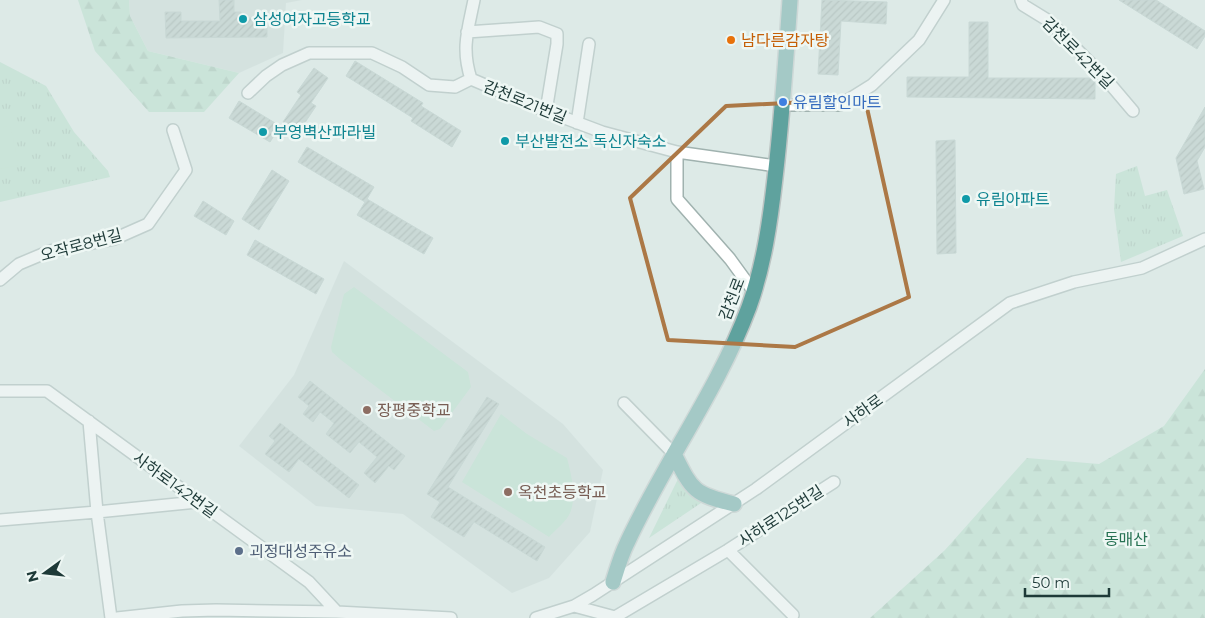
<svg xmlns="http://www.w3.org/2000/svg" width="1205" height="618" font-family="Montserrat,'Noto Sans KR',sans-serif">
  <style>
    .built { fill: #cbdad6 }
    .forest { fill: url(#forest-firs) }
    .park { fill: url(#park-tufts) }
    .pitch { fill: #b4ddc7 }
    .building { fill: url(#building-hatch); stroke: #b0c4bf }
    .lines { fill: none; stroke-linecap: round; stroke-linejoin: round }
    .minor-casing { stroke: #a0b2af; stroke-width: 14 }
    .major-casing { stroke: #bcc4c3; stroke-width: 18 }
    .minor { stroke: #fff; stroke-width: 11 }
    .major { stroke: #5fa29e; stroke-width: 15 }
    .marked { fill: none; stroke: #ac7846; stroke-width: 4; stroke-linejoin: round }
    .culture-dot { fill: #0f9aa8; stroke: #eef7f4; stroke-width: 2 }
    .food-dot { fill: #e8710a; stroke: #eef7f4; stroke-width: 2 }
    .shop-dot { fill: #3f7fe0; stroke: #eef7f4; stroke-width: 2 }
    .education-dot { fill: #8d6e63; stroke: #eef7f4; stroke-width: 2 }
    .service-dot { fill: #5c6f8a; stroke: #eef7f4; stroke-width: 2 }
    .labels { text-anchor: middle; dominant-baseline: central; stroke-width: 5; stroke-linejoin: round; paint-order: stroke }
    .culture-label { font-size: 16px; fill: #0d838f; stroke: #eef7f4; text-anchor: start }
    .food-label { font-size: 16px; fill: #c56008; stroke: #eef7f4; text-anchor: start }
    .street-label { font-size: 16px; fill: #1e3a38; stroke: #eef7f4 }
    .shop-label { font-size: 16px; fill: #366cbe; stroke: #eef7f4; text-anchor: start }
    .education-label { font-size: 16px; fill: #785e54; stroke: #eef7f4; text-anchor: start }
    .park-label { font-size: 16px; fill: #277253; stroke: #eef7f4 }
    .service-label { font-size: 16px; fill: #4e5e75; stroke: #eef7f4; text-anchor: start }
  </style>
  <defs>
    <pattern id="forest-firs" width="22" height="20" patternUnits="userSpaceOnUse" patternTransform="scale(1.25)"><rect width="22" height="20" fill="#b4ddc7"/><path d="M5 1l3.5 6h-7zM16 11l3.5 6h-7z" fill="#9abeac"/></pattern>
    <pattern id="park-tufts" width="24" height="20" patternUnits="userSpaceOnUse" patternTransform="scale(1.25)"><rect width="24" height="20" fill="#b4ddc7"/><path d="M3 7l-1-3M5 7V3M7 7l1-3M15 17l-1-3M17 17v-4M19 17l1-3" fill="none" stroke="#9abeac"/></pattern>
    <pattern id="building-hatch" width="6" height="6" patternUnits="userSpaceOnUse" patternTransform="scale(1.25)"><rect width="6" height="6" fill="#b3c5c0"/><path d="M-1 1l2-2M0 6l6-6M5 7l2-2" fill="none" stroke="#91a19d"/></pattern>
  </defs>
  <rect width="100%" height="100%" fill="#ddeae7"/>
  <!-- built -->
  <path class="built" d="M 129,0 L 302,0 L 286,3 L 283,53 L 239,73 L 148,51 L 130,16 Z
    M 344,261 L 563,424 L 603,470 L 590,532 L 549,578 L 512,593 L 403,514 L 316,506 L 239,446 L 294,375 Z"/>
  <!-- forest -->
  <path class="forest" d="M 78,0 L 129,0 L 130,16 L 148,51 L 239,73 L 204,112 L 149,112 L 95,51 Z
    M 1205,369 L 1205,618 L 870,618 L 945,550 L 1027,458 L 1099,464 L 1164,426 Z"/>
  <!-- park -->
  <path class="park" d="M 0,62 L 46,86 L 74,132 L 108,171 L 110,177 L 0,202 Z
    M 1137,166 L 1145,196 L 1167,190 L 1183,236 L 1121,262 L 1114,209 L 1116,174 Z
    M 678,479 C 684,491 690,498 704,501 L 649,538 Z"/>
  <!-- pitch -->
  <path class="pitch" d="M 10,125 L 19,165 L 0,169 L 0,128 Z
    M 354,287 L 468,372 L 471,387 L 440,429 L 434,431 L 341,360 L 332,352 L 331,347 L 344,294 Z
    M 501,414 L 527,434 L 567,458 C 571,473 577,497 570,513 C 567,521 555,530 549,537 L 462,482 Z"/>
  <!-- building -->
  <path class="building" d="M 219,0 L 234,0 L 234,12 L 241,12 L 241,18 L 267,18 L 267,37 L 166,38 L 165,12 L 181,12 L 181,21 L 220,21 Z
    M 822,0 L 887,2 L 886,24 L 841,21 L 838,75 L 818,74 Z
    M 1119,0 L 1156,0 L 1205,31 L 1205,36 L 1197,49 Z
    M 969,22 L 988,22 L 988,78 L 1095,78 L 1095,99 L 907,97 L 907,77 L 969,77 Z
    M 355,61 L 423,103 L 421,106 L 461,131 L 452,147 L 411,121 L 413,118 L 346,76 Z
    M 314,68 L 328,78 L 311,103 L 316,106 L 298,133 L 283,122 L 301,95 L 297,92 Z
    M 239,101 L 280,126 L 270,142 L 229,118 Z
    M 1205,107 L 1205,147 L 1197,161 L 1204,189 L 1184,194 L 1176,158 Z
    M 955,140 L 956,253 L 937,254 L 936,141 Z
    M 307,147 L 374,187 L 367,199 L 433,238 L 424,254 L 357,215 L 365,202 L 298,162 Z
    M 272,170 L 289,181 L 259,230 L 242,219 Z
    M 203,201 L 234,221 L 226,235 L 194,216 Z
    M 255,240 L 324,279 L 316,294 L 247,255 Z
    M 310,381 L 405,456 L 394,470 L 389,466 L 375,483 L 364,473 L 377,457 L 359,442 L 350,453 L 326,434 L 334,423 L 320,412 L 313,422 L 303,414 L 309,406 L 298,397 Z
    M 487,397 L 499,404 L 448,487 L 545,547 L 537,561 L 474,522 L 464,537 L 431,517 L 440,502 L 427,494 Z
    M 280,423 L 359,485 L 349,498 L 299,459 L 289,472 L 265,454 L 275,441 L 269,436 Z"/>
  <g class="lines">
    <!-- minor casing -->
    <g class="minor-casing">
      <path id="minor" d="M 474,0 C 468,30 461,48 471,79 L 541,109 L 602,132 L 677,152 L 776,166
        M 1021,0 L 1023,5 L 1049,21 L 1105,78 L 1133,111
        M 467,32 L 539,27 L 557,34 L 557,44 L 546,111
        M 248,93 L 266,76 L 282,65 L 309,53 L 372,53 L 402,67 L 429,85 L 455,87 L 471,79
        M 783,105 L 840,105 L 872,85 L 919,40 L 944,0
        M 577,123 L 589,44
        M 677,152 L 677,199 L 730,259 L 754,292
        M 0,280 L 19,264 L 50,251 L 114,239 L 148,224 L 186,170 L 173,130
        M 0,391 L 47,391 L 309,582 L 337,612
        M 624,403 L 674,454
        M 89,421 L 97,512 L 111,618
        M 0,520 L 97,512 L 197,502
        M 728,550 L 834,482
        M 574,606 L 615,617 L 728,550 L 793,615
        M 117,618 L 182,611 L 216,610 L 337,612 L 451,618
        M 536,618 L 574,606 L 593,595 L 756,489 L 1010,303 L 1074,282 L 1142,268 L 1205,239"/>
    </g>
    <!-- major casing -->
    <g class="major-casing">
      <path id="major" d="M 674,454 C 692,490 693,494 734,504
        M 613,582 C 617,569 621,555 627,543 C 664,463 718,390 749,307 C 764,265 770,222 775,178 C 782,119 786,59 790,0"/>
    </g>
    <!-- minor -->
    <use href="#minor" class="minor"/>
    <!-- major -->
    <use href="#major" class="major"/>
  </g>
  <!-- marked area -->
  <path d="M0 0H1205V618H0ZM 865,99 L 909,297 L 795,347 L 668,340 L 630,198 L 726,106 Z" fill="#ddeae7" fill-opacity=".55" fill-rule="evenodd"/>
  <path class="marked" d="M 865,99 L 909,297 L 795,347 L 668,340 L 630,198 L 726,106 Z"/>
  <!-- markers -->
  <g class="culture-dot">
    <circle cx="243" cy="19" r="5"/>
    <circle cx="263" cy="132" r="5"/>
    <circle cx="505" cy="141" r="5"/>
    <circle cx="966" cy="199" r="5"/>
  </g>
  <circle class="food-dot" cx="731" cy="40" r="5"/>
  <circle class="shop-dot" cx="783" cy="102" r="5"/>
  <g class="education-dot">
    <circle cx="367" cy="410" r="5"/>
    <circle cx="508" cy="492" r="5"/>
  </g>
  <circle class="service-dot" cx="239" cy="551" r="5"/>
  <g class="labels">
    <!-- culture labels -->
    <g class="culture-label">
      <text x="253" y="19">삼성여자고등학교</text>
      <text x="273" y="132">부영벽산파라빌</text>
      <text x="515" y="141">부산발전소 독신자숙소</text>
      <text x="976" y="199">유림아파트</text>
    </g>
    <!-- food labels -->
    <g class="food-label">
      <text x="741" y="40">남다른감자탕</text>
    </g>
    <!-- street labels -->
    <g class="street-label">
      <text transform="translate(1078 53) rotate(45)">감천로42번길</text>
      <text transform="translate(525 102) rotate(22)">감천로21번길</text>
      <text transform="translate(81 245) rotate(-15)">오작로8번길</text>
      <text transform="translate(732 299) rotate(-69)">감천로</text>
      <text transform="translate(863 411) rotate(-36)">사하로</text>
      <text transform="translate(175 485) rotate(36)">사하로142번길</text>
      <text transform="translate(781 516) rotate(-33)">사하로125번길</text>
    </g>
    <!-- shop labels -->
    <g class="shop-label">
      <text x="793" y="102">유림할인마트</text>
    </g>
    <!-- education labels -->
    <g class="education-label">
      <text x="377" y="410">장평중학교</text>
      <text x="518" y="492">옥천초등학교</text>
    </g>
    <!-- park labels -->
    <g class="park-label">
      <text x="1126" y="539">동매산</text>
    </g>
    <!-- service labels -->
    <g class="service-label">
      <text x="249" y="551">괴정대성주유소</text>
    </g>
  </g>
  <!-- north arrow -->
  <g transform="translate(45 573) rotate(255)" stroke="#eef7f4" stroke-width="4" paint-order="stroke">
  <path d="M0-4L9 19L0 12L-9 19Z" fill="#1e3a38"/>
  <text y="-8" font-size="14" font-weight="bold" text-anchor="middle" fill="#1e3a38">N</text>
  </g>
  <!-- scale -->
  <path d="M1025 588v8h84v-8" fill="none" stroke="#1e3a38" stroke-width="2.5"/>
  <text x="1032" y="588" font-size="15" fill="#1e3a38" stroke="#eef7f4" stroke-width="4" paint-order="stroke">50 m</text>
</svg>
